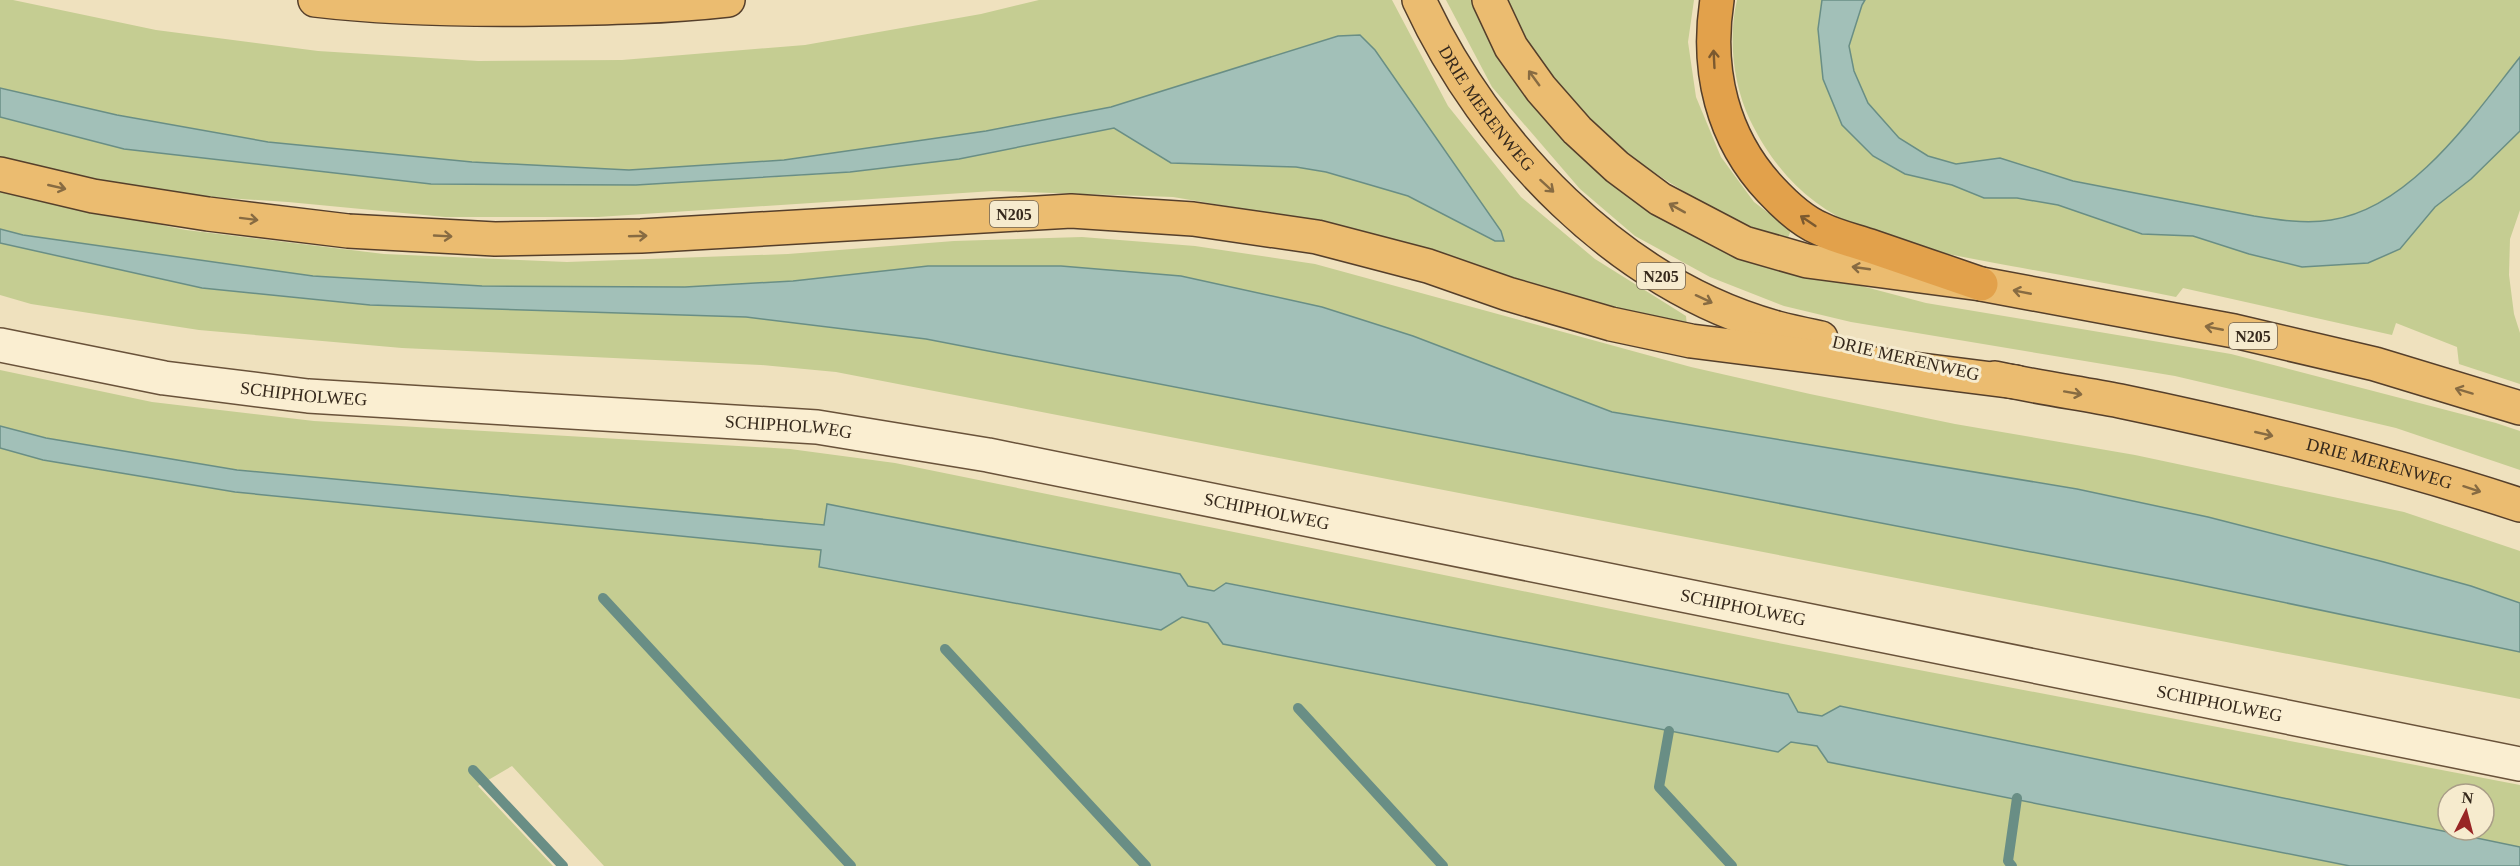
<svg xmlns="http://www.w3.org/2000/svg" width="2520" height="866" font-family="Georgia,serif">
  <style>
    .green { fill: #c5cd92; fill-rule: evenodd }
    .water { fill: #a2c0b8; stroke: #698e85; stroke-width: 1.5 }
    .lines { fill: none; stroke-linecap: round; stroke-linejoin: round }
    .stream { stroke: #698e85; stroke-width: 10 }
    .secondary-casing { stroke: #69523a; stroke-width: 36 }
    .trunk-casing { stroke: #553f2b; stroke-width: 36 }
    .motorway-casing { stroke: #553f2b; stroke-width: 36 }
    .secondary { stroke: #faeed1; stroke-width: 33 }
    .trunk { stroke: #ebbc70; stroke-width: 33 }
    .motorway { stroke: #e2a14b; stroke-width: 33 }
    .oneway { stroke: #7b592f }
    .oneway2 { stroke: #876b42 }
    .labels { text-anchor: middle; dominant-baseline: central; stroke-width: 6; stroke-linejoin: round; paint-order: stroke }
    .shield { fill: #f6ebce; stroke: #706351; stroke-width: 1.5 }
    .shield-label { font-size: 16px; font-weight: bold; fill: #36291c }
    .street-label { font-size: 18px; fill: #36291c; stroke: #f6ebce }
  </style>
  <rect width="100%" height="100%" fill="#efe1be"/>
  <!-- green -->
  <path class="green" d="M 0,0 L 13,0 L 156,30 L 318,51 L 478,61 L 622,60 L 805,45 L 981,14 L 1039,0 L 1392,0 L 1448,106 L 1521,197 L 1595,259 L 1686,316 L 1687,327 L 1633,314 L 1320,222 L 1173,197 L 993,191 L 598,217 L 445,217 L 288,202 L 150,193 L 0,162 L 0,117 L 124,149 L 431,184 L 749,179 L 850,172 L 959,159 L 1114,127 L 1171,163 L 1296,167 L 1326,172 L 1408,196 L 1495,240 L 1504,241 L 1501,231 L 1375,51 L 1338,36 L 1111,107 L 986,131 L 784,160 L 629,170 L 472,162 L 268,142 L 117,115 L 0,88 Z
    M 1446,0 L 1476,0 L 1531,98 L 1801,270 L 1926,303 L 2231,354 L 2496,423 L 2520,431 L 2520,470 L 2396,428 L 2175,376 L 1851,322 L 1784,306 L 1710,277 L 1635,236 L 1580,189 L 1492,87 Z
    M 1504,0 L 1694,0 L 1688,42 L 1696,97 L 1721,157 L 1754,202 L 1791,230 L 1786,243 C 1747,225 1708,207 1672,184 C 1605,143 1538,71 1504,0 Z
    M 1737,0 L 2520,0 L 2520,210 L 2510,239 L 2509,275 L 2514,314 L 2520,333 L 2520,384 L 2459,364 L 2457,347 L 2396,323 L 2392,335 L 2183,288 L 2176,297 C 2121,286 2066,276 2011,266 C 1899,245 1805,233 1750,120 C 1733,84 1728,38 1737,0 Z
    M 0,192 L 186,230 L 384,254 L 567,262 L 788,254 L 954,241 L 1082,237 L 1195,246 L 1315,264 L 1691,367 L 1810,394 L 1955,424 L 2135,455 L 2404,512 L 2520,551 L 2520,603 L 2471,586 L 2384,562 L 2208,517 L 2077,489 L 1612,412 L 1413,336 L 1322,307 L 1061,266 L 928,266 L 793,281 L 685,287 L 482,286 L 313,276 L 23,235 L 0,229 Z
    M 0,243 L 202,288 L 370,305 L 746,317 L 926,339 L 2177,580 L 2520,652 L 2520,699 L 836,372 L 761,365 L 402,348 L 199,330 L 31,304 L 0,295 Z
    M 0,370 L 152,402 L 314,421 L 790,449 L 895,463 L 1768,641 L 2520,785 L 2520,847 L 1840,706 L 1822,716 L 1797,712 L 1787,694 L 1227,583 L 1214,591 L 1188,586 L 1180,574 L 827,505 L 824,526 L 237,470 L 46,438 L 0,426 ZM 2448,794 L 2484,794 L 2484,830 L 2448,830 Z
    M 0,448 L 43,460 L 235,492 L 821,550 L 819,567 L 1161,630 L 1182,617 L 1208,623 L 1223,644 L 1778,752 L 1791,742 L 1817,746 L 1828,762 L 2350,866 L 604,866 L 512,766 L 478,786 L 553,866 L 0,866 Z"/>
  <!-- water -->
  <path class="water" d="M 1822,0 L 1865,0 L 1862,5 L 1849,46 L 1854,71 L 1868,103 L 1899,138 L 1928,156 L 1956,164 L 2000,158 L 2073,181 L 2254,216 C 2278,220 2306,224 2331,220 C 2411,208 2473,116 2520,57 L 2520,131 L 2471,179 L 2435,207 L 2400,249 L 2368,263 L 2302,267 L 2249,254 L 2193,236 L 2142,234 L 2058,205 L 2017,198 L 1984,198 L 1952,185 L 1905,174 L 1873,156 L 1842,125 L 1823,79 L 1818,29 Z
    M 1360,35 L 1375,50 L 1501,231 L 1504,241 L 1495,241 L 1408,196 L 1326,172 L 1296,167 L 1171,163 L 1114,128 L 959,159 L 850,172 L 636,185 L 431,184 L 124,149 L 0,117 L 0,88 L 117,115 L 268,142 L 472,162 L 629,170 L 784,160 L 986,131 L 1111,107 L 1338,36 Z
    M 0,229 L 23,235 L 313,276 L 482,286 L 685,287 L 793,281 L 928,266 L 1061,266 L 1181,276 L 1322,307 L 1413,336 L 1612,412 L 2077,489 L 2208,517 L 2384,562 L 2471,586 L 2520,603 L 2520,652 L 2177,580 L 926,339 L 746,317 L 370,305 L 202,288 L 0,243 Z
    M 0,426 L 46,438 L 237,470 L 824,525 L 827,504 L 1180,574 L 1188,586 L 1214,591 L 1226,583 L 1788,694 L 1798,712 L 1822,716 L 1840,706 L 2520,847 L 2520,866 L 2350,866 L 1828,762 L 1817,746 L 1791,742 L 1778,752 L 1223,644 L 1208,623 L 1182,617 L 1161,630 L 819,567 L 821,550 L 235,492 L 43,460 L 0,448 Z"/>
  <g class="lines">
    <!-- stream -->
    <path class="stream" d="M 603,598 L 851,866
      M 945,649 L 1146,866
      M 1298,708 L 1443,866
      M 1669,731 L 1659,787 L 1732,866
      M 473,770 L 563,866
      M 2012,866 L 2008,861 L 2017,798"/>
    <!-- secondary casing -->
    <g class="secondary-casing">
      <g id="secondary">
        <path id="s1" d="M 0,345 L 164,378 L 308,396 L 817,427 L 988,455 L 2520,764"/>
      </g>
    </g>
    <!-- trunk casing -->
    <g class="trunk-casing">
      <g id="trunk">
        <path d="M 315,0 C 390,9 465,10 540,9 C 603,8 666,7 728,0"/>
        <path id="s2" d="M 1419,0 C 1486,145 1620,285 1777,328 C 1792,332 1807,335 1821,338"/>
        <path d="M 1489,0 L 1511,47 L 1541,89 L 1577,130 L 1617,167 L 1660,199 L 1744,243 L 1807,261 L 1981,284 L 2234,331 L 2375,364 L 2520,408"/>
        <path d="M 0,174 L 93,196 L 208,214 L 348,231 L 495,239 L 641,236 L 1071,211 L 1193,219 L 1317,237 L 1428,266 L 1508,294 L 1611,324 L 1691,341 L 2016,382"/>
        <path id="s3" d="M 1995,378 C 2036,387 2078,393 2120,401 C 2255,429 2389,462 2520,505"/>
      </g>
    </g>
    <!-- motorway casing -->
    <g class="motorway-casing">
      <path id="motorway" d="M 1717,0 C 1706,70 1722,138 1771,190 C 1785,205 1802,221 1821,229 C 1837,237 1856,241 1873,247 C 1909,259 1945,272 1981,284"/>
    </g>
    <!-- secondary -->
    <use href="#secondary" class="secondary"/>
    <!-- trunk -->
    <use href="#trunk" class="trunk"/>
    <!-- motorway -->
    <use href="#motorway" class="motorway"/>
  </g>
  <!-- one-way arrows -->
  <defs><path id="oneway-shaft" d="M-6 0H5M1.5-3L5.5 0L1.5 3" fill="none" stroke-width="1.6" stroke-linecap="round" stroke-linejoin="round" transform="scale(1.5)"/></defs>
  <g class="oneway">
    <use href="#oneway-shaft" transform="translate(1714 59) rotate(-93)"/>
    <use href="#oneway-shaft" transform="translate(1808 221) rotate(-146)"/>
  </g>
  <g class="oneway2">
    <use href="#oneway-shaft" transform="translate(1534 78) rotate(-126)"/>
    <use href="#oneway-shaft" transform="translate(1547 186) rotate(42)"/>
    <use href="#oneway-shaft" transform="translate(57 187) rotate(13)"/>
    <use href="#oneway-shaft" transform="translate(1677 208) rotate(-151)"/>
    <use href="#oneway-shaft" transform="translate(249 219) rotate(7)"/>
    <use href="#oneway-shaft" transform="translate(443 236) rotate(3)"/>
    <use href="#oneway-shaft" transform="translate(638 236) rotate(-2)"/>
    <use href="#oneway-shaft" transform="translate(1861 268) rotate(-172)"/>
    <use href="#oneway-shaft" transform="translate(2022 292) rotate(-169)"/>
    <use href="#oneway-shaft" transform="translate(1704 299) rotate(25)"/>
    <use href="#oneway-shaft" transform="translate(2214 328) rotate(-169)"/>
    <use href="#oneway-shaft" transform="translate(2464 391) rotate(-163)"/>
    <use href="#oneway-shaft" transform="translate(2073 393) rotate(10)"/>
    <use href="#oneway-shaft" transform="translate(2264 434) rotate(13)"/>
    <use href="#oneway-shaft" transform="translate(2472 489) rotate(18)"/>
  </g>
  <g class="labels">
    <!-- shield labels -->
    <g class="shield">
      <rect x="990" y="201" width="48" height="26" rx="4.5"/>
      <rect x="1637" y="263" width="48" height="26" rx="4.5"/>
      <rect x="2229" y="323" width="48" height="26" rx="4.5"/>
    </g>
    <g class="shield-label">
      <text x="1014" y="214">N205</text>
      <text x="1661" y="276">N205</text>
      <text x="2253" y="336">N205</text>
    </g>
    <!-- street labels -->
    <g class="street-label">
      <text stroke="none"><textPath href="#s2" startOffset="128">DRIE MERENWEG</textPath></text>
      <text transform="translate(1906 358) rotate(13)">DRIE MERENWEG</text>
      <text stroke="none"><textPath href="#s1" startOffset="308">SCHIPHOLWEG</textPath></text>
      <text stroke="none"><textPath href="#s1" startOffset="794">SCHIPHOLWEG</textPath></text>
      <text stroke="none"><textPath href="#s3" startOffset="394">DRIE MERENWEG</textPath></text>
      <text stroke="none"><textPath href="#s1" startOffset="1280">SCHIPHOLWEG</textPath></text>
      <text stroke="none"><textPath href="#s1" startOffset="1766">SCHIPHOLWEG</textPath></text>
      <text stroke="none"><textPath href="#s1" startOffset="2252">SCHIPHOLWEG</textPath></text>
    </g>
  </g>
  <!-- north arrow -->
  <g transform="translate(2466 812) rotate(6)"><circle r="28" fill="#f6ebce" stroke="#a99d87" stroke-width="1.5"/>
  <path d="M0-4.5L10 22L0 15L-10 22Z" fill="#982525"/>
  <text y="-9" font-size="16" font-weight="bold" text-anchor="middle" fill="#36291c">N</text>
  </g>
</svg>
